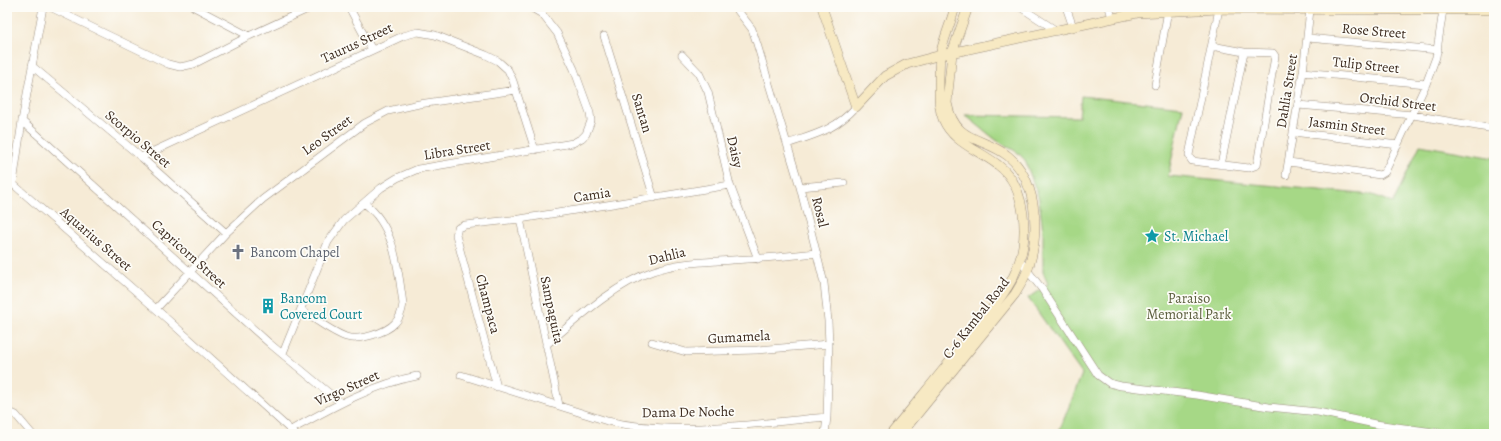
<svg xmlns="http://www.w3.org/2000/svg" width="1501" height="441" font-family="Alegreya,serif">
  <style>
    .green { fill: #a6d886; stroke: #708152 }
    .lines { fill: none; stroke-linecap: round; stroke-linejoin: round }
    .street-casing { stroke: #988a7a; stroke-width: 8 }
    .secondary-casing { stroke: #988a7a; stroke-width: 10 }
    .street { stroke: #fff; stroke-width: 7 }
    .secondary { stroke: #f7e9c3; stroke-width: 9 }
    .labels { text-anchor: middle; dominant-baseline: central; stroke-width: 3.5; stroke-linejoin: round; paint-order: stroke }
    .street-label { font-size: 14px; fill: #3b2a1e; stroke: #fdfcf7 }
    .culture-label { font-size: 14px; fill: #0d838f; stroke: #fdfcf7; text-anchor: start }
    .worship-label { font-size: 14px; fill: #5b616d; stroke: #fdfcf7; text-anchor: start }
    .park-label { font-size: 14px; fill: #5b5e3d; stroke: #fdfcf7 }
  </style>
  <rect width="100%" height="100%" fill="#fdfcf7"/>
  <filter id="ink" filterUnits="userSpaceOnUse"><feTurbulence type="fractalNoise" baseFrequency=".025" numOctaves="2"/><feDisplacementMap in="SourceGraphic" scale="8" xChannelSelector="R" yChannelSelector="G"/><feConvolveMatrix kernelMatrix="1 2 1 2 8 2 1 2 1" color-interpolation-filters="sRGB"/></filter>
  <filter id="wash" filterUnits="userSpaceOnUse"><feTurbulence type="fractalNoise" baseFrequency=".012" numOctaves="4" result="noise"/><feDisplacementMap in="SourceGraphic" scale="16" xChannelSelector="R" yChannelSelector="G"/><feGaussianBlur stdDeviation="0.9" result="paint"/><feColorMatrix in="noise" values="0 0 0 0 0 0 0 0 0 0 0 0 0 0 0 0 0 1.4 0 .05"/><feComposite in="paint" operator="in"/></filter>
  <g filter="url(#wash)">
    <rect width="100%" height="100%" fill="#f6ebd6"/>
    <!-- green -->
    <path class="green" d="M 1081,96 L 1183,107 L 1168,176 L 1373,195 L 1393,203 L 1420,145 L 1494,158 L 1494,434 L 1058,434 L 1082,374 L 1028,298 L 1048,284 L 1043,272 L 1043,231 L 1039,199 L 1025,160 L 1017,152 L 996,140 L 965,115 L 1079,117 Z"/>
  </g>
  <g filter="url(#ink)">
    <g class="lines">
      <!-- street casing -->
      <g class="street-casing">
        <path id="street" d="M 43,7 L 22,121 L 13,184 L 156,309 L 295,434
          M 50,7 L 168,64 L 180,67 L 194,64 L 249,36 L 312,7
          M 194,7 L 249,36
          M 349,7 L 372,50
          M 735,7 L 752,29 L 757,44 L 800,187 L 824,283 L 828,321 L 829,344 L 827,417 L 825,434
          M 1020,7 L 1057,31
          M 1066,7 L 1073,27
          M 1109,7 L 1112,18
          M 604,36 L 654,198
          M 1308,38 L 1438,50
          M 1212,46 L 1244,52 L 1273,53 L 1275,56 L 1257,165 L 1249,168 L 1192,161 L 1190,158 L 1189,155 L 1219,9
          M 682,55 L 699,73 L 708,92 L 730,185 L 758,259
          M 32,66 L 141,157 L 226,233
          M 1303,72 L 1426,84
          M 1155,85 L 1168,10
          M 1298,105 L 1413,115 L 1494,129
          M 22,121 L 269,343 L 341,403
          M 1293,132 L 1398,145
          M 787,144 C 816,134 835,130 856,107
          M 141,157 L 403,36 L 418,32 L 435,35 L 486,55 L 498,61 L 508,70 L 513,81 L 535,150
          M 1289,162 L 1380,175 L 1385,172 L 1426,84 L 1436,57 L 1443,10
          M 1221,165 L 1244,52
          M 1286,175 L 1303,72 L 1310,10
          M 800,187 L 844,183
          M 520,219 L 559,405
          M 1020,261 L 1042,289 L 1098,375 L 1109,383 L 1121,386 L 1197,395 L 1269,407 L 1318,412 L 1375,424 L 1448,434
          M 156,309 L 226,233 L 263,199 L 365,123 L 388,111 L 419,104 L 516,90
          M 301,310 C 315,319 330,331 346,337 C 359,341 386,333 395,323 C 400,318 402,311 403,304 C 398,268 395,226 364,203
          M 652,342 L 686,352 L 757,350 L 829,344
          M 546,345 C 577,319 615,284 653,271 C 679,262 705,262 732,260 C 760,259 788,256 816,253
          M 283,353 L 328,242 L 344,220 L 381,188 L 397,178 L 418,169 L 573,143 L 582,138 L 586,134 L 591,121 L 590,113 L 574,69 L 557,33 L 542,14 L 530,7
          M 461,375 L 607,421 C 676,437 757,423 827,417
          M 497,387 L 456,235 L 458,228 L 465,225 L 520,219 L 730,185
          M 7,411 L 16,415 L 32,434
          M 291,430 C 329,409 373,384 417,376"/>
      </g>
      <!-- secondary casing -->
      <g class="secondary-casing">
        <path id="secondary" d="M 822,7 L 856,107 L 885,76 L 907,64 L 941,55 L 1137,13 L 1219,9 L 1494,10
          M 891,434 C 920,398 950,362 978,326 C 992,308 1009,290 1017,268 C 1029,238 1027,186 998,165 C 979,150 953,143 943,119 C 939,109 939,100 939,89 C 939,78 939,67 940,56 C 943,40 951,23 955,7
          M 901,434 L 1015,294 C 1022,283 1028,272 1031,259 C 1039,226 1036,179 1008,156 C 983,136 955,144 947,103 L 952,53 L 968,7"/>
      </g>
      <!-- street -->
      <use href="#street" class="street"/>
      <!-- secondary -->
      <use href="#secondary" class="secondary"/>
    </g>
  </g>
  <!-- icons -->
  <defs>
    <g id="sight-bare" transform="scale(1.2)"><path d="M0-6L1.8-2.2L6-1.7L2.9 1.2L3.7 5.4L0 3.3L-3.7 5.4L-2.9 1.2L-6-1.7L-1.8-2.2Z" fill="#0f9aa8" stroke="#fdfcf7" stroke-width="2.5" paint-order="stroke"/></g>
    <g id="church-bare" transform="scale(1.2)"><path d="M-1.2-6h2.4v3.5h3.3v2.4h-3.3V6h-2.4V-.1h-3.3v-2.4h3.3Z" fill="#6b7280" stroke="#fdfcf7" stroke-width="2.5" paint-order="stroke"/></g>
    <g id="building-bare" transform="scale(1.2)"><path d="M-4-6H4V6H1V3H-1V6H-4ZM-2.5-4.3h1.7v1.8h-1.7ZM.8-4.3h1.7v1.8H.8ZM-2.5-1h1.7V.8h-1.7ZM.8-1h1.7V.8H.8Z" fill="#0f9aa8" stroke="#fdfcf7" stroke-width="2.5" paint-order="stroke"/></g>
  </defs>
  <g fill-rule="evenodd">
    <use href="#sight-bare" x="1152" y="236"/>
    <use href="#church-bare" x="238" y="252"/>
    <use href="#building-bare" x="268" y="306"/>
  </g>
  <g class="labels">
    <!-- street labels -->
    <g class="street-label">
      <text transform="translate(1374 31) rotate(5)">Rose Street</text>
      <text transform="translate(357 43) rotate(-25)">Taurus Street</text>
      <text transform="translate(1366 65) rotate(6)">Tulip Street</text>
      <text transform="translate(1287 91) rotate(-81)">Dahlia Street</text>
      <text transform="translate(1398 102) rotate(7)">Orchid Street</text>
      <text transform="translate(642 113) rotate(73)">Santan</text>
      <text transform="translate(1347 126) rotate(7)">Jasmin Street</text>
      <text transform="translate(327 135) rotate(-36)">Leo Street</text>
      <text transform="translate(138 139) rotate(40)">Scorpio Street</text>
      <text transform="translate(457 150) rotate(-9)">Libra Street</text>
      <text transform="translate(735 152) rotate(77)">Daisy</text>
      <text transform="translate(592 195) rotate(-9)">Camia</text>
      <text transform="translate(820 212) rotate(76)">Rosal</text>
      <text transform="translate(96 239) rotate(41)">Aquarius Street</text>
      <text transform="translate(189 254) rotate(42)">Capricorn Street</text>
      <text transform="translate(667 256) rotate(-14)">Dahlia</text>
      <text transform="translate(488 304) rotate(75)">Champaca</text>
      <text transform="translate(552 310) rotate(78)">Sampaguita</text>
      <text transform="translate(976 318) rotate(-52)">C-6 Kambal Road</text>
      <text transform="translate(739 337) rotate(-3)">Gumamela</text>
      <text transform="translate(347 388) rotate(-24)">Virgo Street</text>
      <text transform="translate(688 412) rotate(-1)">Dama De Noche</text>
    </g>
    <!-- culture labels -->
    <g class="culture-label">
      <text x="1164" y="236">St. Michael</text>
      <text x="280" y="298">Bancom<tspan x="280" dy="16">Covered Court</tspan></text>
    </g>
    <!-- worship labels -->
    <g class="worship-label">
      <text x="250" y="252">Bancom Chapel</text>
    </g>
    <!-- park labels -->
    <g class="park-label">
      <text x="1189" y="298">Paraiso<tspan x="1189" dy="16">Memorial Park</tspan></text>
    </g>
  </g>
  <!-- margin -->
  <rect width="1501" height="441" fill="none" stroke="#fdfcf7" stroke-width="24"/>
</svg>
